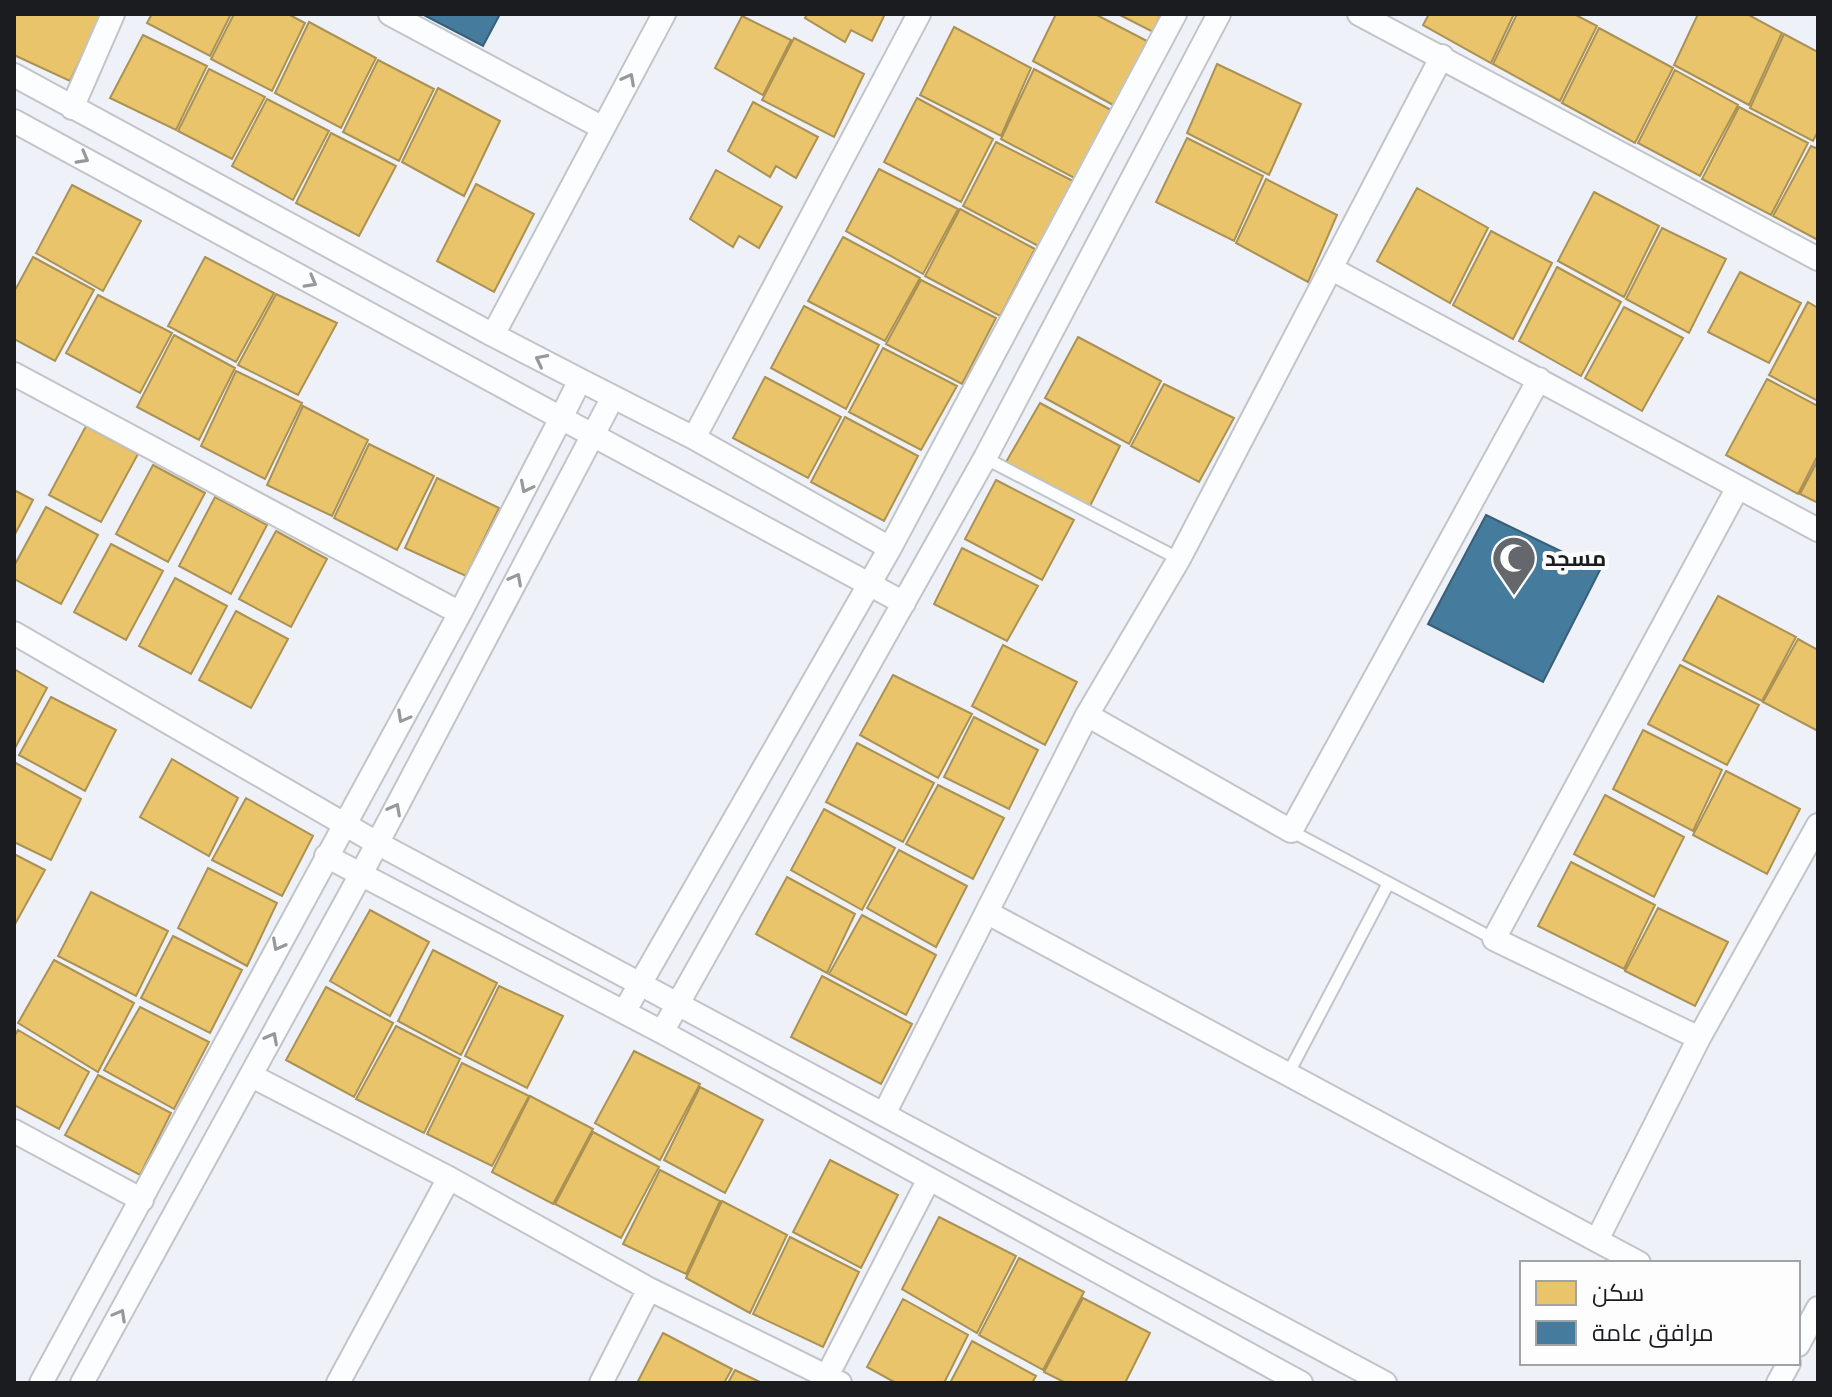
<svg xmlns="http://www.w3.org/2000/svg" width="1832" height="1397" font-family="Figtree,Cairo,sans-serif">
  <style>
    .homes { fill: #e9c46a; stroke: #ab9254; stroke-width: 2 }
    .public { fill: #457b9d; stroke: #385e78; stroke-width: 2 }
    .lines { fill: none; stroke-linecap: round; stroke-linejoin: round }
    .lane-casing { stroke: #c1c4c9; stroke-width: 15 }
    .street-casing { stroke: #c1c4c9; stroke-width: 26 }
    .lane { stroke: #fcfdfe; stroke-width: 11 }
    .street { stroke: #fcfdfe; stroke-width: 22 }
    .oneway { stroke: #96989a }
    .labels { text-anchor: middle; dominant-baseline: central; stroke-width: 8; stroke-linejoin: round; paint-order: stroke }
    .poi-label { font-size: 22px; font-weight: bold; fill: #1a1c20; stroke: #fdfdfd; text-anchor: start }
  </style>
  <rect width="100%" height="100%" fill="#eef1f8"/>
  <!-- homes -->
  <path class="homes" d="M 14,14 L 102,14 L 70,81 L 14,55 Z
    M 152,14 L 231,14 L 210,56 L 147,23 Z
    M 234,14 L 288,14 L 305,23 L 272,91 L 211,59 Z
    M 807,14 L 885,14 L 872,41 L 851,30 L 845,42 L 805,18 Z
    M 1056,14 L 1095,14 L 1147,41 L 1115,106 L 1033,61 Z
    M 1118,14 L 1161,14 L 1153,32 Z
    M 1429,14 L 1514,14 L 1491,63 L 1423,25 Z
    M 1517,14 L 1574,14 L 1597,26 L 1560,101 L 1493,64 Z
    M 1698,14 L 1747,14 L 1782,33 L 1749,105 L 1674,65 Z
    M 742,16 L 791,40 L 763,95 L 715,68 Z
    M 309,22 L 376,58 L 341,128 L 275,93 Z
    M 954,27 L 1031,68 L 1001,136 L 920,95 Z
    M 1599,28 L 1673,68 L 1635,143 L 1562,103 Z
    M 1784,34 L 1818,52 L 1818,131 L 1813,141 L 1750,108 Z
    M 143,35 L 207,66 L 176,130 L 110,98 Z
    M 794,38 L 864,74 L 834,137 L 762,100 Z
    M 378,60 L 434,89 L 399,161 L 343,132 Z
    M 1217,64 L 1301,104 L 1269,175 L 1187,133 Z
    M 209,69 L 265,97 L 232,159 L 178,131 Z
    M 1034,69 L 1113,111 L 1078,180 L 1001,139 Z
    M 1675,70 L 1738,105 L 1700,176 L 1638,143 Z
    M 438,88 L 500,121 L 464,196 L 402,162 Z
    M 917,98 L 993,139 L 961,202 L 884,162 Z
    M 267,99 L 329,131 L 293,200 L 232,166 Z
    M 753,102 L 818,137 L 796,178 L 776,166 L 770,177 L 728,151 Z
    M 1739,107 L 1808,143 L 1771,215 L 1702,179 Z
    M 331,133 L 396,166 L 359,236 L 296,203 Z
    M 1187,138 L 1263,176 L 1234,241 L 1156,202 Z
    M 996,142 L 1075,182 L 1042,248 L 963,206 Z
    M 1811,146 L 1818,149 L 1818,240 L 1773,216 Z
    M 879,169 L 958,209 L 923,274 L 846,231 Z
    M 716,170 L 782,207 L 759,248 L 739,236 L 733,247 L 690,219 Z
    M 1266,179 L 1337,215 L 1308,282 L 1236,243 Z
    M 476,184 L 534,214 L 494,292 L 437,261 Z
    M 72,185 L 141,221 L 103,291 L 36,253 Z
    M 1417,188 L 1488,228 L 1450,303 L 1377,261 Z
    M 1594,192 L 1659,226 L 1624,297 L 1558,261 Z
    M 960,209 L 1035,249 L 1000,316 L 925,276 Z
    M 1662,228 L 1726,259 L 1689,333 L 1626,299 Z
    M 1491,231 L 1552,263 L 1513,339 L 1453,305 Z
    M 843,237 L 920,278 L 885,341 L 808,301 Z
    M 33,257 L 94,290 L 55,361 L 14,339 L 14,292 Z
    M 205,257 L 274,293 L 236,362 L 168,326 Z
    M 1557,267 L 1621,302 L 1581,376 L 1519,341 Z
    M 1740,272 L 1801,303 L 1769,363 L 1708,332 Z
    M 921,280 L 996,318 L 962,384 L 886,344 Z
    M 276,294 L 337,323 L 298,395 L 238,365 Z
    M 98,295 L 172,333 L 140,393 L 66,353 Z
    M 1808,302 L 1818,308 L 1818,401 L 1769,375 Z
    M 804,306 L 879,345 L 846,409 L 771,368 Z
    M 1624,307 L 1683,338 L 1642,411 L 1585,378 Z
    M 174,335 L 235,368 L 199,440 L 137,407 Z
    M 1078,337 L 1161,381 L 1129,444 L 1045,398 Z
    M 883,348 L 957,386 L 921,450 L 849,412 Z
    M 236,371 L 302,403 L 265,479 L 201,446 Z
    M 765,377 L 841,417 L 808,478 L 733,438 Z
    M 1767,379 L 1818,406 L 1818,455 L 1798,494 L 1726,455 Z
    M 1164,384 L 1234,418 L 1199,482 L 1131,446 Z
    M 1040,403 L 1120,446 L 1090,506 L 1006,462 Z
    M 303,406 L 368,440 L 332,516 L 267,485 Z
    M 845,417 L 918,456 L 884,521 L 811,482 Z
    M 86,426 L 138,454 L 101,522 L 49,495 Z
    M 369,444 L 434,476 L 397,550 L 334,518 Z
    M 1818,460 L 1818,503 L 1800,494 Z
    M 153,465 L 205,493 L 168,562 L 116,534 Z
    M 437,478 L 499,508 L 466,576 L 405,548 Z
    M 996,480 L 1074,520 L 1042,580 L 965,539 Z
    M 14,490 L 33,500 L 14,536 Z
    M 215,497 L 267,525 L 231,594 L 179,566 Z
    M 46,507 L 98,535 L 61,604 L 14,579 L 14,566 Z
    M 276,531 L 327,559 L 291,627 L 239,599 Z
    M 111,544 L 163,571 L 126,640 L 74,612 Z
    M 962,548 L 1038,586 L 1007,641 L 934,604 Z
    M 175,578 L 227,606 L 191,674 L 139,646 Z
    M 1718,596 L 1796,637 L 1762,701 L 1683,660 Z
    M 236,611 L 288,639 L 251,708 L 199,680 Z
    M 1798,639 L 1818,650 L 1818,731 L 1763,702 Z
    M 1003,645 L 1077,682 L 1045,745 L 972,706 Z
    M 1680,665 L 1759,705 L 1727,765 L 1648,724 Z
    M 14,669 L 47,688 L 14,750 Z
    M 893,675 L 972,714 L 938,778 L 860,735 Z
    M 51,697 L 116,730 L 85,791 L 19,755 Z
    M 974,717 L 1038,750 L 1009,809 L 944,777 Z
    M 1643,730 L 1722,770 L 1693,831 L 1613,789 Z
    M 857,743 L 934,783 L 903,842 L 826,802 Z
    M 172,759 L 238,798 L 209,856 L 140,817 Z
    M 14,762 L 81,799 L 51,860 L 14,842 Z
    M 1726,771 L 1800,809 L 1767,874 L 1693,835 Z
    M 938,785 L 1004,818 L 973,879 L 906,844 Z
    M 1605,795 L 1684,837 L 1654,897 L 1574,854 Z
    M 246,798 L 313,836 L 282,896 L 212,860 Z
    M 824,809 L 895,848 L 862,910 L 791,870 Z
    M 899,850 L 967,886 L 936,947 L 867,908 Z
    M 14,854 L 45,870 L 14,926 Z
    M 1571,862 L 1655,905 L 1624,969 L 1538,926 Z
    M 208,868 L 277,903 L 247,966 L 178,928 Z
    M 787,877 L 855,914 L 827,973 L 756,934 Z
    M 91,892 L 168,931 L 136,996 L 58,956 Z
    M 1658,908 L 1728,942 L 1695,1006 L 1625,971 Z
    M 370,910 L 429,942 L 390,1016 L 330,981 Z
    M 862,915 L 936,955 L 906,1015 L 829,974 Z
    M 173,936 L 242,970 L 210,1033 L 141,998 Z
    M 433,950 L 497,983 L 461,1055 L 398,1021 Z
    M 54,960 L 134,1003 L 98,1072 L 18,1023 Z
    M 822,976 L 912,1024 L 881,1084 L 791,1037 Z
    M 499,986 L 563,1016 L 527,1088 L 465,1056 Z
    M 326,987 L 393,1023 L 354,1097 L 286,1060 Z
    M 140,1007 L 209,1042 L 174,1109 L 104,1070 Z
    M 396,1026 L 460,1059 L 424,1133 L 356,1099 Z
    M 18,1030 L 89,1072 L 59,1129 L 14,1105 L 14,1037 Z
    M 634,1051 L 700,1084 L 660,1160 L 595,1123 Z
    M 462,1063 L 529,1096 L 492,1166 L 427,1134 Z
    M 98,1075 L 171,1113 L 140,1175 L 65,1135 Z
    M 700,1087 L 763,1120 L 725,1193 L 664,1160 Z
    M 530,1096 L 593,1129 L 553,1204 L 492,1172 Z
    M 593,1132 L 659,1167 L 621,1238 L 555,1204 Z
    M 830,1160 L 898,1195 L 861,1268 L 793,1232 Z
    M 660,1170 L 720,1201 L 686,1274 L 623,1244 Z
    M 722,1201 L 787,1235 L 750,1313 L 686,1278 Z
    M 939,1217 L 1016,1256 L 977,1333 L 902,1289 Z
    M 790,1237 L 859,1272 L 823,1347 L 753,1314 Z
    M 1019,1258 L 1084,1292 L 1043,1370 L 979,1335 Z
    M 1083,1298 L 1150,1333 L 1125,1383 L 1066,1383 L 1044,1372 Z
    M 903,1299 L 968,1335 L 944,1383 L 896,1383 L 867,1367 Z
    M 663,1333 L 732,1369 L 724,1383 L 637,1383 Z
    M 972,1341 L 1036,1376 L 1032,1383 L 950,1383 Z
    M 735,1370 L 762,1383 L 728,1383 Z"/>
  <!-- public -->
  <path class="public" d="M 422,14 L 500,14 L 483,46 Z
    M 1486,515 L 1600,570 L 1543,682 L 1428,624 Z"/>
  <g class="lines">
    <!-- lane casing -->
    <g class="lane-casing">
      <path id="lane" d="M 985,458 L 1179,559
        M 1291,831 L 1494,939
        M 1288,1074 L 1388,884"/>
    </g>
    <!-- street casing -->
    <g class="street-casing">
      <path id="street" d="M 390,14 L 603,128
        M 1359,14 L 1818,259
        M 14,75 L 493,335
        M 72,108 L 113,14
        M 14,121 L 561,418 L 580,380 L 493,335 L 664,14
        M 1332,269 L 1818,530
        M 14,374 L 460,613
        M 580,380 L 694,438 L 890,548
        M 694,438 L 919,14
        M 14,633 L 377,843 L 1385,1383
        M 1087,715 L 1291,831 L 1539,379
        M 326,856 L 662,1032 L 1301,1383
        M 988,913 L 1639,1263
        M 624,1012 L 890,548 L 1175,14
        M 662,1032 L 985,458 L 1219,14
        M 1699,1038 L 1494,939 L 1737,489
        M 252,1076 L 449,1178 L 649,1289 L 840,1383
        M 884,1114 L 1087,715 L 1179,559 L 1442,56
        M 14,1131 L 142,1200
        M 1597,1240 L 1699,1038 L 1818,825
        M 1798,1345 L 1818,1308
        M 827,1376 L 928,1181
        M 41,1383 L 460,613 L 561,418 L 904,603
        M 82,1383 L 360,876 L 613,397
        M 338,1383 L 449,1178
        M 601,1383 L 649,1289
        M 1778,1383 L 1789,1363"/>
    </g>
    <!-- lane -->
    <use href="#lane" class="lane"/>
    <!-- street -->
    <use href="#street" class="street"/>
  </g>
  <!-- one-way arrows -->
  <defs><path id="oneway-chevron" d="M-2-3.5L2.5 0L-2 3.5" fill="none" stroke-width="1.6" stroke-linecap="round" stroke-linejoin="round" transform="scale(2)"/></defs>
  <g class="oneway">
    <use href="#oneway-chevron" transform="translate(629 79) rotate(-62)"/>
    <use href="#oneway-chevron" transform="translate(83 158) rotate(29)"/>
    <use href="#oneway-chevron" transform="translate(311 282) rotate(29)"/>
    <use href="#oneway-chevron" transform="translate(541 360) rotate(-153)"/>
    <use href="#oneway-chevron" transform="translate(526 487) rotate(117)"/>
    <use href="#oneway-chevron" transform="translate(516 579) rotate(-62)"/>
    <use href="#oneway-chevron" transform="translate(403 717) rotate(119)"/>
    <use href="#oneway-chevron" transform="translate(395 809) rotate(-62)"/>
    <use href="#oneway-chevron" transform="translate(278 945) rotate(118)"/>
    <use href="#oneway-chevron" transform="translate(272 1038) rotate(-62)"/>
    <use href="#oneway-chevron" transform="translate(120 1315) rotate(-61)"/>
  </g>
  <!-- icons -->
  <defs>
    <g id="mosque-pin" transform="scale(2.3)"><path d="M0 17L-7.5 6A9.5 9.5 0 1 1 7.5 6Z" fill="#64676c" stroke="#fdfdfd"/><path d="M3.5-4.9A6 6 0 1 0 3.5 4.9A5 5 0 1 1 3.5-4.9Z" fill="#fff"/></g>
  </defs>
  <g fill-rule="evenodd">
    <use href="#mosque-pin" x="1514" y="558"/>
  </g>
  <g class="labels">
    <!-- poi labels -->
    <g class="poi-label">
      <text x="1545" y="558">مسجد</text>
    </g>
  </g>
  <!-- border -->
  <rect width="1832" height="1397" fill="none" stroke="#1a1c20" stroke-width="32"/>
  <!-- legend -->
  <rect x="1520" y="1261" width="280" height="104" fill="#fdfdfd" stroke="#a2a3a5" stroke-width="2"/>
  <rect x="1536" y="1281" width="40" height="24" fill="#e9c46a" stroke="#a2a3a5" stroke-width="2"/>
  <text x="1592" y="1301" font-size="24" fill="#1a1c20">سكن</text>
  <rect x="1536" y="1321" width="40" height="24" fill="#457b9d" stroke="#a2a3a5" stroke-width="2"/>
  <text x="1592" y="1341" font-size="24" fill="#1a1c20">مرافق عامة</text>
</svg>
